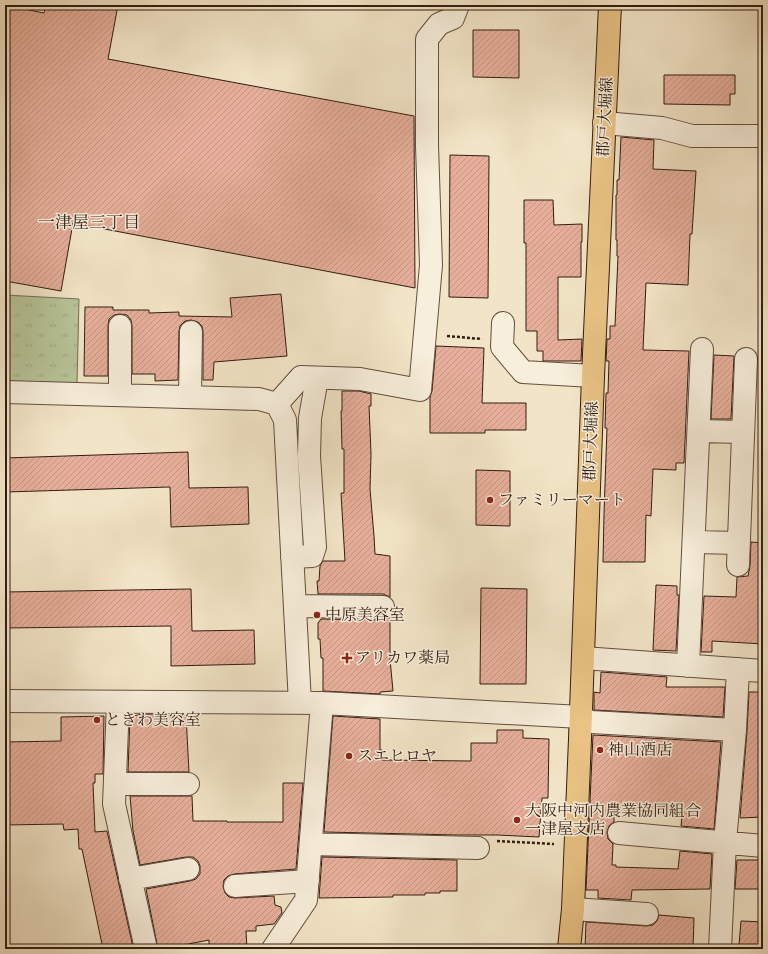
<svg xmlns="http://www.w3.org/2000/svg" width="768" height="954" font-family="Alegreya,'Noto Serif JP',serif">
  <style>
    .park { fill: url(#park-tufts); stroke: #747055 }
    .building { fill: url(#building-hatch); stroke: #321c11 }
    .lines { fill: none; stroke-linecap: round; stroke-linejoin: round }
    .minor-casing { stroke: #624e3e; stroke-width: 24 }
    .major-casing { stroke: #321c11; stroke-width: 24 }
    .path { stroke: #321c11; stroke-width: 2.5; stroke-dasharray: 3 2; stroke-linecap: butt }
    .minor { stroke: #f7eedb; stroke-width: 22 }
    .major { stroke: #e9c284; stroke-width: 22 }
    .poi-dot { fill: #8f2418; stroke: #f7eedb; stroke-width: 1.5 }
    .labels { text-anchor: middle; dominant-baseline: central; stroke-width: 3; stroke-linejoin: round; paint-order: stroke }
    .street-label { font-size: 16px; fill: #321c11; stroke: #f7eedb }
    .poi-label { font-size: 16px; fill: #321c11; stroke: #f7eedb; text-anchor: start }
    .neighbourhood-label { font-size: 17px; fill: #321c11; stroke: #f7eedb }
  </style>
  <defs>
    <pattern id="park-tufts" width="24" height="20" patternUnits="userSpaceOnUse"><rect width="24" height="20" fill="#b7c599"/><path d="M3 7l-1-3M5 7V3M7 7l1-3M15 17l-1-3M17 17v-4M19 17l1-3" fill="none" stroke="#9ea983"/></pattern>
    <pattern id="building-hatch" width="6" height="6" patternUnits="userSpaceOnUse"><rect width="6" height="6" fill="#e7af9b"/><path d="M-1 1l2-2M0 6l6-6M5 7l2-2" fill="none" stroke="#c79684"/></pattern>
  </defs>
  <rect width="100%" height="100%" fill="#f2e5c7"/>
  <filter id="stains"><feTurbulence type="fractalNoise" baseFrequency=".005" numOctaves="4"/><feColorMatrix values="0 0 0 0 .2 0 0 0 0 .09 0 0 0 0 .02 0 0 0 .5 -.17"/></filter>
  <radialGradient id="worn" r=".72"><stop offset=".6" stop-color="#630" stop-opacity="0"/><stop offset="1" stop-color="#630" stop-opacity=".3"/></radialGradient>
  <!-- park -->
  <path class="park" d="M 5,295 L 79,299 L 77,384 L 5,382 Z"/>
  <!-- building -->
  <path class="building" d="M 5,5 L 44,13 L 46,5 L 118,5 L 108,59 L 414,116 L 415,288 L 73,223 L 61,291 L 5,281 Z
    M 473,30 L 519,30 L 519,78 L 473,77 Z
    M 664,75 L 735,75 L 735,94 L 730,94 L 730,105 L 664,104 Z
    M 621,137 L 654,140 L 653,169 L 696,171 L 692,234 L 690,234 L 688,285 L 646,283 L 643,350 L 689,351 L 684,463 L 676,463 L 676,470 L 653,469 L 651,516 L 646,515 L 645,562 L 603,562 L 604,514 L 607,428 L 605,428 L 606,393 L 608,393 L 609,361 L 606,361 L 607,339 L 610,339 L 610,326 L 615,326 L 618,256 L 617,256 L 617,240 L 616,240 L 616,195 L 617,195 L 617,180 L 619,180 Z
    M 450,155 L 489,156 L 488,298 L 449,297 Z
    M 524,200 L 553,200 L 554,225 L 582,224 L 582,242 L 581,242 L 581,277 L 558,277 L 558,340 L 582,339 L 581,361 L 543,361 L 543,351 L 537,351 L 537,331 L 526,331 L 526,243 L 524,243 Z
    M 281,294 L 287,356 L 214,362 L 213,380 L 203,380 L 203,332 L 202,326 L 198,322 L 191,320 L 185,321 L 180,326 L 179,331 L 178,380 L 155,381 L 155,374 L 132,374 L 132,326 L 131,320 L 127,315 L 120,314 L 114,315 L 109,319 L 108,326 L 108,376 L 84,376 L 85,307 L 113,307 L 113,310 L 149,310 L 149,313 L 179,312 L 179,316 L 232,317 L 230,298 Z
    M 436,346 L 484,348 L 482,403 L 526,403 L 526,430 L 485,430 L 485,433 L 430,433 L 430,397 L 432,391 Z
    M 714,355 L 734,356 L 731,419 L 711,419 Z
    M 342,391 L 359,391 L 371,394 L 371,406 L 369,406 L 371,454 L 370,489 L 374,536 L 375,554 L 390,556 L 390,597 L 383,594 L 318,594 L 317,581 L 319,581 L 320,566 L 323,561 L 345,561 L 341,493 L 344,493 L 344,449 L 342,449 L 341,411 L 342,411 Z
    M 188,452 L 189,488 L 248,487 L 249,524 L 171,527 L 170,487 L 5,492 L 5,458 Z
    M 476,470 L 510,471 L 510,526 L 476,525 Z
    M 751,542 L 763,543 L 763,644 L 712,641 L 712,652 L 701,652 L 704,596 L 736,597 L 737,577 L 748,576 L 750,566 Z
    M 656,585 L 677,586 L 677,595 L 679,595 L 676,651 L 653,650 Z
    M 481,588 L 527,589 L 526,684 L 480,684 Z
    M 191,589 L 192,631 L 254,630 L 255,664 L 171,666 L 171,626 L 5,628 L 5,592 Z
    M 390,617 L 390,659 L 393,691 L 380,692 L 380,694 L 323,691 L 323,658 L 321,658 L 320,639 L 318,639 L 318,623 L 321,619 L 383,620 Z
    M 601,672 L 667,677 L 666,687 L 725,687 L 723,717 L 594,710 L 594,692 L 600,693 Z
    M 749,692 L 763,692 L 763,817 L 740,818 L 747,731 Z
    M 139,714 L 162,714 L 162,715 L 186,715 L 189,772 L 128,772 L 130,716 L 139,715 Z
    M 104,716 L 103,774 L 95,774 L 95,783 L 93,783 L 95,832 L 107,831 L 133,947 L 125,949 L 103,949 L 82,849 L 79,849 L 78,829 L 64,830 L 63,824 L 5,825 L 5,742 L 61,741 L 61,717 Z
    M 333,716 L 380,719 L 380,750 L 382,750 L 382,760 L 471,761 L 471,743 L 497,743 L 497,730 L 523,730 L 523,738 L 549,739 L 548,798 L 542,798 L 539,837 L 497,835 L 457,835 L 324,832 Z
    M 593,735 L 721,742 L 714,829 L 681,826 L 682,816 L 680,816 L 680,815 L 614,811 L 614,822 L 609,826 L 607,832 L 608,839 L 613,844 L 612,865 L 616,865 L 616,867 L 678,869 L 680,851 L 712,854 L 710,889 L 632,890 L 631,900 L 598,898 L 598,890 L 586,890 Z
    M 283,783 L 303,783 L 296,869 L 234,874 L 228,876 L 224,880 L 223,886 L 225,893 L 229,897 L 235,898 L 274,896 L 275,905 L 281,907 L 282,913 L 274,924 L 256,926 L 256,931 L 246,931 L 247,949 L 209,949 L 209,940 L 173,947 L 174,949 L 158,949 L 146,889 L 190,881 L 196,879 L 200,874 L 200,866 L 198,861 L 193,857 L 186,857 L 140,865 L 133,831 L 130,796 L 192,796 L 193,821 L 227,821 L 227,822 L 283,822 Z
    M 322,857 L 457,860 L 457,891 L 440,891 L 440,893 L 425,893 L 425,895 L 393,895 L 393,897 L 319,898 Z
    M 737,860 L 763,860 L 763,889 L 735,889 Z
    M 659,915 L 694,918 L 693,949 L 650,948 L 650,949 L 585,949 L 586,922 L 647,926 L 653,925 L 657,921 Z
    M 741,921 L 763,922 L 763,945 L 739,945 Z"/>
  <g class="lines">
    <!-- minor casing -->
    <g class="minor-casing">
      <path id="minor" d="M 604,123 L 662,128 L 692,136 L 763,136
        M 503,323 L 502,347 L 523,372 L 593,376
        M 120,326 L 120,395
        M 5,392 L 259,399 L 277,404 L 285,420 L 300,703
        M 190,397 L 191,332
        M 277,404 L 301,377 L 360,379 L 420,390 L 431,265 L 427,146 L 427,39 L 439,24 L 453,18 L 458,5
        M 699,431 L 743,432
        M 694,542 L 739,543
        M 292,557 L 312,556 L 315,547 L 309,456 L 310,418 L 317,378
        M 738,565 L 746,359
        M 295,606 L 383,607
        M 583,658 L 763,671
        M 688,666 L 702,349
        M 5,701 L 322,703 L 581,717 L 591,722 L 735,730
        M 118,702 L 114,804 L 146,949
        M 115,784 L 188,784
        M 619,833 L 763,846
        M 311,844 L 478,848
        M 130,879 L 188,869
        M 235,886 L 308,881
        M 573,909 L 647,914
        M 273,949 L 306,900 L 322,703
        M 720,949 L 725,842 L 735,730 L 738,669"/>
    </g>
    <!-- major casing -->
    <g class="major-casing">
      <path id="major" d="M 569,949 L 573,909 L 580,739 L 593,376 L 610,5"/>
    </g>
    <!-- path -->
    <path class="path" d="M 447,336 L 482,339
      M 497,841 L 554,844"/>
    <!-- minor -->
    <use href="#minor" class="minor"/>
    <!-- major -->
    <use href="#major" class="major"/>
  </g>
  <!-- markers -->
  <g class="poi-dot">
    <circle cx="490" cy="500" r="4"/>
    <circle cx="317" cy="615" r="4"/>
    <path d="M345 652h4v4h4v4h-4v4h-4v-4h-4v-4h4z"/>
    <circle cx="97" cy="720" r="4"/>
    <circle cx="600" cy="750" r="4"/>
    <circle cx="349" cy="756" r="4"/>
    <circle cx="517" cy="820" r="4"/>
  </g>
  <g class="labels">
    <!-- street labels -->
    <g class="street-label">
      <text transform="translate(605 117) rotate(-87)">郡戸大堀線</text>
      <text transform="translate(591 441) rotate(-88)">郡戸大堀線</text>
    </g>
    <!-- poi labels -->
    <g class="poi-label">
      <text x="498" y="500">ファミリーマート</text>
      <text x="325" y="615">中原美容室</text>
      <text x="355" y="658">アリカワ薬局</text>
      <text x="105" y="720">ときわ美容室</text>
      <text x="608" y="750">神山酒店</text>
      <text x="357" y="756">スエヒロヤ</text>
      <text x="525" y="811">大阪中河内農業協同組合<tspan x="525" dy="18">一津屋支店</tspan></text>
    </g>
    <!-- neighbourhood labels -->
    <g class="neighbourhood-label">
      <text x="89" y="222">一津屋三丁目</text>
    </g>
  </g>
  <!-- margin -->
  <rect width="768" height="954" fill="none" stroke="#f2e5c7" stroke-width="20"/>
  <rect x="6" y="6" width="756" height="942" fill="none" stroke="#321c11" stroke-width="2"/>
  <rect x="10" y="10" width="748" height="934" fill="none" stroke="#321c11"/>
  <rect width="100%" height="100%" filter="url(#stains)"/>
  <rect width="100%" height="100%" fill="url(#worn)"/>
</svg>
